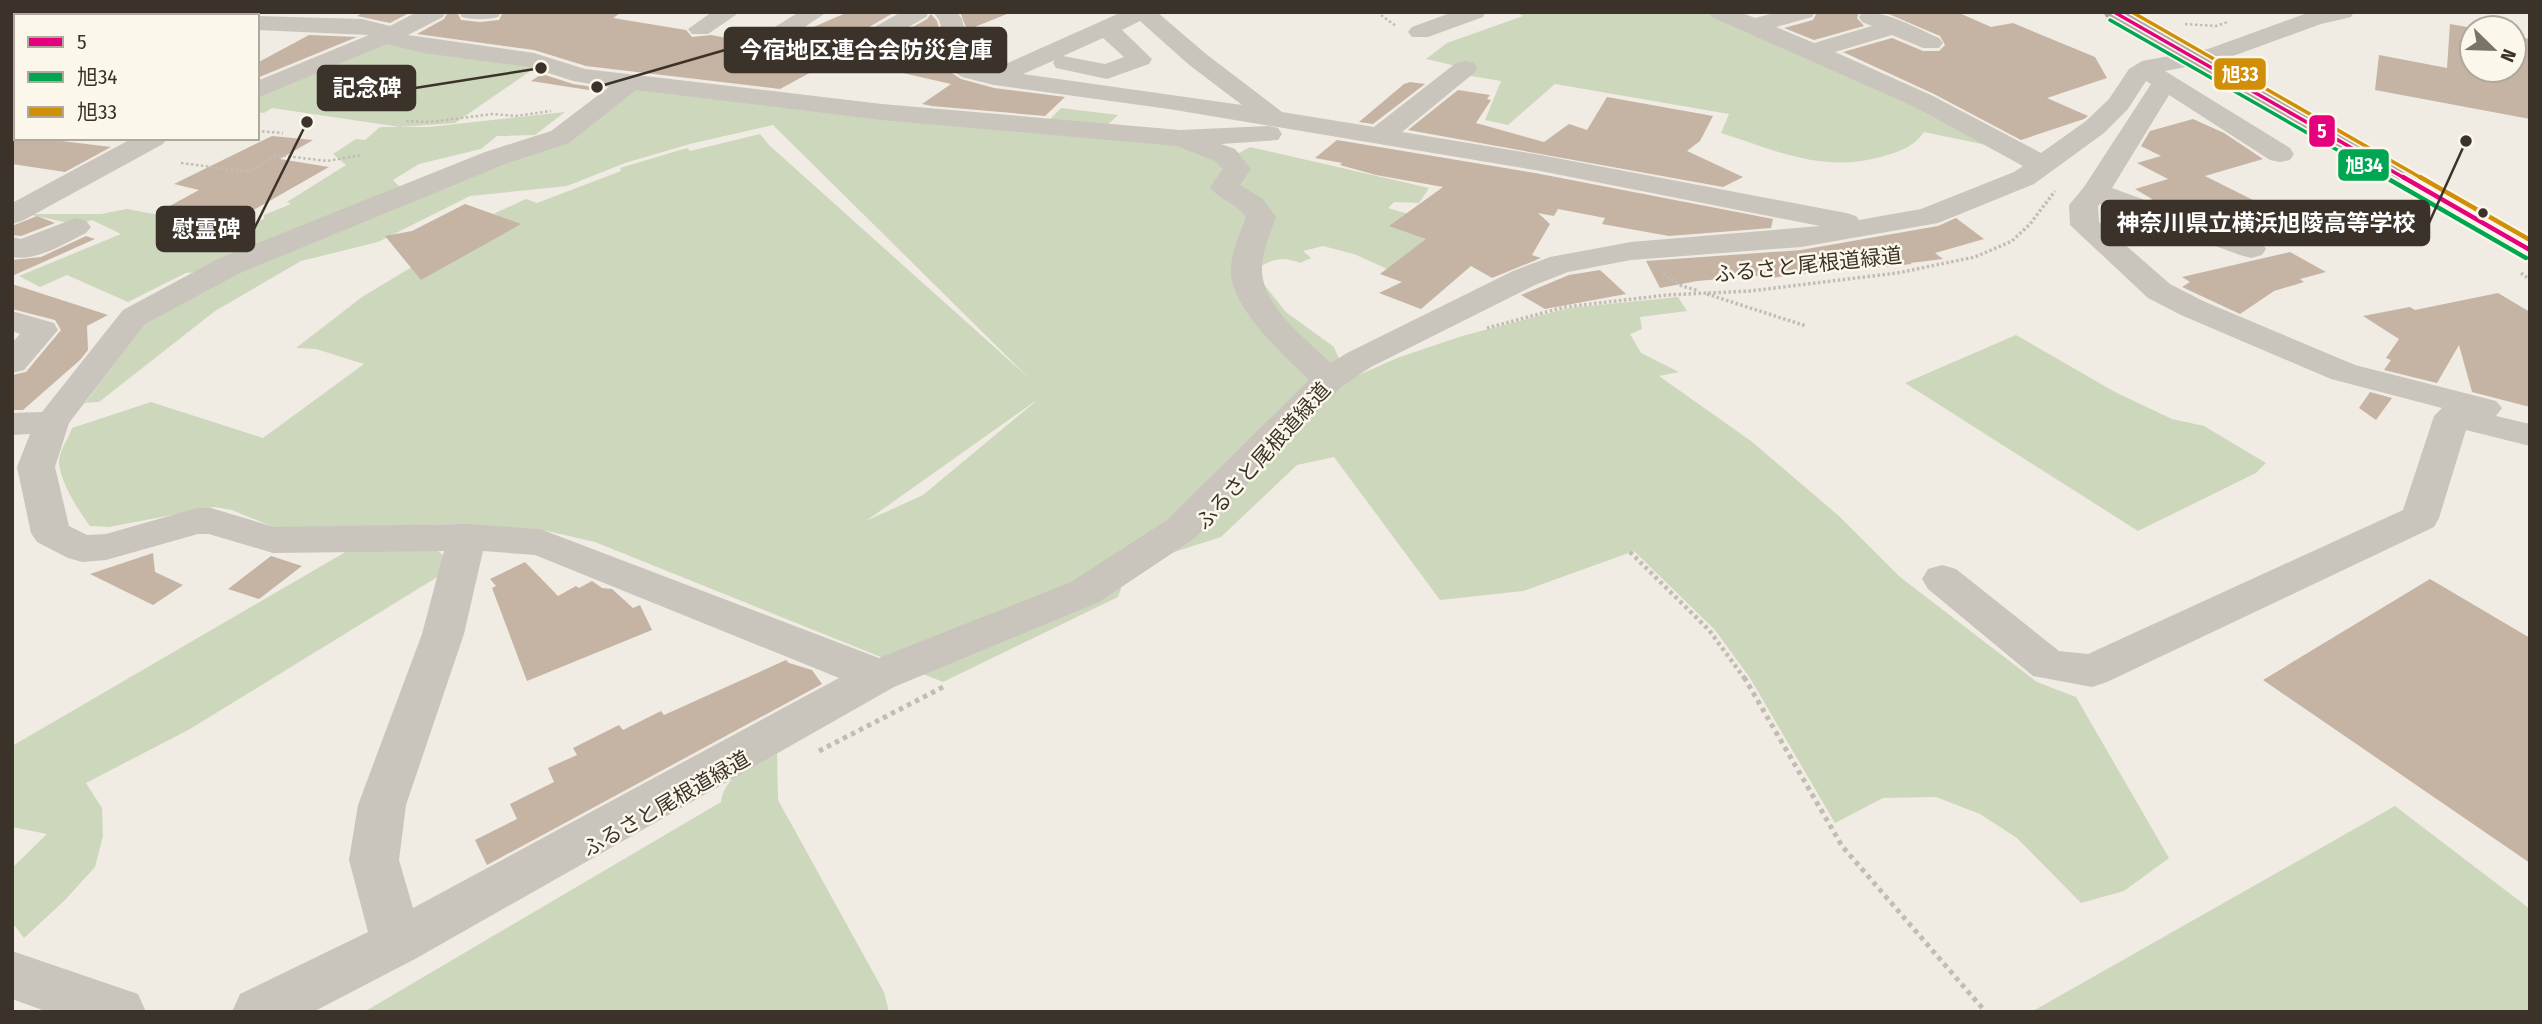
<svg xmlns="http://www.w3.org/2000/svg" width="2542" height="1024" font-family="'Fira Sans Condensed','Noto Sans JP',sans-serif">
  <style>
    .green { fill: #cdd7bc; fill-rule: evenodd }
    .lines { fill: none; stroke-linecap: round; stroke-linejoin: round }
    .stream { stroke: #9dbcc4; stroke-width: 6 }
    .building { fill: #c5b3a3 }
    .path-far3 { stroke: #c2bdb4; stroke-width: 2.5; stroke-dasharray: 2.5 2.5; stroke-linecap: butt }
    .path-far2 { stroke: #c2bdb4; stroke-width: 3.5; stroke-dasharray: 2.5 2.5; stroke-linecap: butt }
    .path-far1 { stroke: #c2bdb4; stroke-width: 4.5; stroke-dasharray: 3.5 3.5; stroke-linecap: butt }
    .path { stroke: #c2bdb4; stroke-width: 5; stroke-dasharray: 4.5 4.5; stroke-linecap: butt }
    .minor { fill: #c9c4bc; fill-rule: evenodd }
    .major { fill: #aea9a1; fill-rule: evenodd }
    .bus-1-far1-casing { stroke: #fcf7eb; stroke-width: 7 }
    .bus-1-casing { stroke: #fcf7eb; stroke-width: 9 }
    .bus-2-far1-casing { stroke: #fcf7eb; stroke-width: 7 }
    .bus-2-casing { stroke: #fcf7eb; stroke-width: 9 }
    .bus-3-far1-casing { stroke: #fcf7eb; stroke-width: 7 }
    .bus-3-casing { stroke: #fcf7eb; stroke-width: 9 }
    .bus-1-far1 { stroke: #e5007d; stroke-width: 3.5 }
    .bus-1 { stroke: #e5007d; stroke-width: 4.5 }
    .bus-2-far1 { stroke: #00a651; stroke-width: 3.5 }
    .bus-2 { stroke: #00a651; stroke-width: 4.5 }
    .bus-3-far1 { stroke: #d18f08; stroke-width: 3.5 }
    .bus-3 { stroke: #d18f08; stroke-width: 4.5 }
    .bus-dot { fill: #3b3229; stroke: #fcf7eb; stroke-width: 2.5 }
    .labels { text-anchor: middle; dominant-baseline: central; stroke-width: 5; stroke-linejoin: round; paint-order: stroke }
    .street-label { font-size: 21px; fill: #3b3229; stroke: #fcf7eb }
    .leader { fill: none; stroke: #3b3229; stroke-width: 2.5 }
    .callout-dot { fill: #3b3229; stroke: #fcf7eb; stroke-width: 2.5 }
    .callout { fill: #3b3229; stroke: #3b3229; stroke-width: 2.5 }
    .callout-label { font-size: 23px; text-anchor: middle; font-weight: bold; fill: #fff }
    .line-badge { stroke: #fcf7eb; stroke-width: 2.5 }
    .badge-label { font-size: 19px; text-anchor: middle; font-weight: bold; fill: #fff }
  </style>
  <rect width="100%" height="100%" fill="#f0ece3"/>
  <!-- green -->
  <path class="green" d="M 1515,12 L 1715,12 L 1812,51 L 1991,146 L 1924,132 C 1913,147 1901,151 1884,156 C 1823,174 1778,151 1721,133 L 1729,114 L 1555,84 L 1508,125 L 1485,120 L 1501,81 L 1465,75 L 1470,69 L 1426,59 L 1447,43 L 1523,16 Z
    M 378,41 L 539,65 L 455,123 L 400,127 L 272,108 L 264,113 L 257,112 L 257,93 Z
    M 633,89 L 1043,126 L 1061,108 L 1118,115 L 1105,127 L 1239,153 L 1250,147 L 1429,188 L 1419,203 L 1394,202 L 1388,208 L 1429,220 L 1465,242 L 1403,276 L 1354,254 L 1323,246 L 1303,251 L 1311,258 L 1300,263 C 1280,255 1271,260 1253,271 L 1286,312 L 1334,347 L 1348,380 L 1397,358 L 1462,336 L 1569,308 L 1678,297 L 1687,311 L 1640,317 L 1642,329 L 1630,334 L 1641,353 L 1679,372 L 1659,376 L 1751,441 L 1839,516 L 1900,577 L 2037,682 L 2076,697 L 2169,858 L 2124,891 L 2081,903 L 2017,838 L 1980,814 L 1936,797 L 1883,798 L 1835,823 L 1750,678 L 1715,630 L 1634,551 L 1523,591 L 1440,600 L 1334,457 L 1297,465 L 1221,537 L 1162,556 L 1124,580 L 1118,597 L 943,682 L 595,542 L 538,529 L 447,524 L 278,529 L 232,510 L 214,507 L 109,527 L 90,526 C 79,512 58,478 59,460 C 60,450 69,437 72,428 L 151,402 L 263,438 L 364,364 L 316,349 L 296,348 L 362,297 L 445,247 L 442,244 L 498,215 L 493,214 L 526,199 L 537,203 L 621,171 L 620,168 L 687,148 L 690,151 L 760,134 L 769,145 L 1030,379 L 773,125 L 690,144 L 625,163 L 567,186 L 470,196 L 378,242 L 301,261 L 215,311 L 99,402 L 85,403 L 151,315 L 221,274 L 500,159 ZM 1035,402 L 923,495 L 866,521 L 1034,402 Z
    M 565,112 L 535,135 L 497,136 L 481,149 L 419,164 L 393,180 L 401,188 L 199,272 L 186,273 L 128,302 L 67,275 L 40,287 L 19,276 L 121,234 L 92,220 L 78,225 L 27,214 L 101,214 L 127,209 L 190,221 L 206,212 L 236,219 L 215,228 L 223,232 L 264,219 L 264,215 L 291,204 L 287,202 L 346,165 L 333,154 L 356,139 L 365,140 L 380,127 L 429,127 Z
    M 2016,335 L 2115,392 L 2172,419 L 2204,426 L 2266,463 L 2256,473 L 2138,531 L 1905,383 Z
    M 354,547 L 437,550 L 443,555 L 439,576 L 190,729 L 86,783 L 102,808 L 103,836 L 95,867 L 65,900 L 24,938 L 15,926 L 12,927 L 12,868 L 47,834 L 12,827 L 12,746 Z
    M 777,752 L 778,800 L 884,992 L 889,1012 L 364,1012 L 721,802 C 725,774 754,764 777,752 Z
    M 2395,806 L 2530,909 L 2530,1012 L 2031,1012 Z"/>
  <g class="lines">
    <!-- stream -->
    <path class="stream" d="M 12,89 L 16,89"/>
  </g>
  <!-- building -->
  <path class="building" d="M 364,12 L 411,12 L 390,23 L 357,16 Z
    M 448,12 L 457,12 L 461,20 L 480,22 L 499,20 L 503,12 L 622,12 L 613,18 L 686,30 L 692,37 L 711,35 L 733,39 L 753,28 L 760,27 L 768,28 L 755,40 L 762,48 L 779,47 L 800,33 L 848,12 L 895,12 L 850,38 L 845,45 L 852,53 L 869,52 L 927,19 L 931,14 L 937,21 L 950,72 L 961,79 L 994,88 L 1065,97 L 1045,116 L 932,106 L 922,104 L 951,84 L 837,58 L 780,89 L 586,66 L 534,50 L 417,34 L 444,19 Z
    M 960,12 L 1007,12 L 1007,14 L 967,30 Z
    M 1817,12 L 1859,12 L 1857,18 L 1864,26 L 1814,40 L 1784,28 L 1813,20 Z
    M 1884,12 L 1957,12 L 1991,27 L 2013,23 L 2095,57 L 2107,78 L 2047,98 L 2088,116 L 2084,119 L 2021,140 L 1934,94 L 1843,52 L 1892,38 L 1923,51 L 1939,51 L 1945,45 L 1940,36 Z
    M 2450,24 L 2473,28 L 2472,70 L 2514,70 L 2514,36 L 2530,39 L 2530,119 L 2375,90 L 2379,55 L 2447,68 Z
    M 309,35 L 357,37 L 257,78 L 257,63 Z
    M 542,74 L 573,84 L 600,88 L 595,91 L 531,81 Z
    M 1410,82 L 1425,84 L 1373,124 L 1359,122 L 1404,84 Z
    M 1458,90 L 1490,95 L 1487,99 L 1491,100 L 1476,123 L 1544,142 L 1569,124 L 1587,130 L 1607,97 L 1713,116 L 1700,141 L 1687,151 L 1743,177 L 1723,187 L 1408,130 Z
    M 2193,119 L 2224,133 L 2263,159 L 2205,176 L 2271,209 L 2219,224 L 2150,199 L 2152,199 L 2135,189 L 2168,179 L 2137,163 L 2161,156 L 2141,146 L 2150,131 Z
    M 272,136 L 313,140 L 280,159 L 329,167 L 243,216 L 224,213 L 207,222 L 157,213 L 199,190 L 174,184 Z
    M 12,138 L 37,138 L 111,147 L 65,172 L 12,164 Z
    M 1337,140 L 1535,173 L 1773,219 L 1771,228 L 1669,236 L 1602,224 L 1605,218 L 1558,209 L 1554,216 L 1538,213 L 1550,224 L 1532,255 L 1541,258 L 1492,278 L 1471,266 L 1421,309 L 1379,293 L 1402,282 L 1380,274 L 1426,239 L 1389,226 L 1443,187 L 1376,175 L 1340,165 L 1342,163 L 1315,158 Z
    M 465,204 L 521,224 L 421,280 L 385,236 L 412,231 Z
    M 2106,209 L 2179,236 L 2152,243 L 2101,212 Z
    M 37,216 L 55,223 L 21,236 L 12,235 L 12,226 Z
    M 1956,218 L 1984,239 L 1935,253 L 1943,259 L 1910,263 L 1912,264 L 1863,269 L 1860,266 L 1771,278 L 1768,275 L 1697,281 L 1660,288 L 1646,261 L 1801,250 L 1938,226 Z
    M 86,236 L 95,239 L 12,276 L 12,260 L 41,257 Z
    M 2290,252 L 2326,272 L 2300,279 L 2304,282 L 2274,291 L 2240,314 L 2182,287 L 2190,282 L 2182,277 Z
    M 1600,270 L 1626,294 L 1545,309 L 1521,295 L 1569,275 Z
    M 12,284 L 108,315 L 87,326 L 88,350 L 80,360 L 23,410 L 12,410 L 12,375 L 26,372 L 61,330 L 55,320 L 12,309 Z
    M 2498,293 L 2530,312 L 2530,407 L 2472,392 L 2459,345 L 2437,383 L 2384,370 L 2391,360 L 2386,358 L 2399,339 L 2363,316 L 2410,307 L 2415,310 Z
    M 2370,392 L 2392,398 L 2376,420 L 2359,408 Z
    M 153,553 L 155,572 L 183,585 L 153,605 L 90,574 Z
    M 271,556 L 302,566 L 259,599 L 228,589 Z
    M 525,562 L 558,596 L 576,586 L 579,588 L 592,581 L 602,588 L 612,589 L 633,608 L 640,605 L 652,630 L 527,681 L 492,588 L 496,586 L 490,579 Z
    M 2430,579 L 2530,638 L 2530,863 L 2263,680 Z
    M 786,660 L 789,663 L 812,670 L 822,684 L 487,865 L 475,840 L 517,819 L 510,804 L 554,782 L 548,768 L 577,755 L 573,748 L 619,725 L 623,730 L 661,711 L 664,715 Z"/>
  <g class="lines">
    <!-- path-far3 -->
    <path class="path-far3" d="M 1377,12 L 1396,26
      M 2185,24 L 2216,26 L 2228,22
      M 406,121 L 430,122 L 493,114 L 516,116 L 551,111
      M 257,131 L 283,133
      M 181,163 L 251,172
      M 248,172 L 277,155 L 327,161 L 361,155"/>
    <!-- path-far2 -->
    <path class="path-far2" d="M 2521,273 L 2530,280
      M 1663,274 L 1682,286 L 1699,291
      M 1707,294 L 1806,326
      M 1487,328 L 1565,307 L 1667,295 L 1750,291 L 1897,273 L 1975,257 L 2012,241 L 2030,224 L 2055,191"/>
    <!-- path-far1 -->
    <path class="path-far1" d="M 1630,552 L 1709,630 L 1745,679"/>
    <!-- path -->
    <path class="path" d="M 1744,677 L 1842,846 L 1984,1010 L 1982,1012
      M 819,751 L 945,686"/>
    <!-- minor -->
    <path class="minor" d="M 12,12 L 68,12 L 70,16 L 16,16 L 16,22 L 12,22 Z
      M 88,12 L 116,12 L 114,16 L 86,16 Z
      M 417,12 L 446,12 L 443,17 L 408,35 L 534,53 L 585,69 L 882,104 L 1180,130 L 1269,126 L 1278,128 L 1282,134 L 1278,140 L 1221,144 L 1235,149 L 1251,169 L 1240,185 L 1263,199 L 1276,217 C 1270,234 1262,251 1262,269 C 1262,307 1307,340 1331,363 L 1347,353 L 1513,271 L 1550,257 L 1631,242 L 1820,226 L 1535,170 L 1169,109 L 994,85 L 962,77 L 953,71 L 939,20 L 933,12 L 957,12 L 962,19 L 973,63 L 992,70 L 1122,12 L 1157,12 L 1206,54 L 1282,112 L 1374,127 L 1456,63 L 1465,61 L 1474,63 L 1477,68 L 1474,73 L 1402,132 L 1535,154 L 1846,213 L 1856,216 L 1859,220 L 1921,209 L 2014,172 L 2023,166 L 1915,107 L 1712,17 L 1709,12 L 1740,12 L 1755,18 L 1778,12 L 1815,12 L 1812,17 L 1776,27 L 1814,43 L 1872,26 L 1862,22 L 1859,17 L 1862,12 C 1889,12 1914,27 1939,38 L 1943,43 L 1939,48 L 1923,48 L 1892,35 L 1835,52 L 1933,96 L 2041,153 L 2086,121 L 2109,99 L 2129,69 L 2142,61 L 2208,49 L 2310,12 L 2354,12 L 2351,17 L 2321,24 L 2222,60 L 2165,71 L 2290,148 L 2294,154 L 2290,160 L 2280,162 L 2270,160 L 2169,95 L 2112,188 L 2262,243 L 2266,249 L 2262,255 L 2251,258 L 2240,255 L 2100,204 L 2098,206 L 2099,222 L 2170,284 L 2203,301 L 2355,365 L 2496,401 L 2502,408 L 2496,416 L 2530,424 L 2530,446 L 2466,430 L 2439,518 L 2434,527 L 2107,682 L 2092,687 L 2033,676 L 1928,589 L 1922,579 L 1928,569 L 1942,565 L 1956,569 L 2059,651 L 2088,654 L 2403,510 L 2434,416 L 2442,408 L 2331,379 L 2181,315 L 2148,298 L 2070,225 L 2069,205 L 2084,187 L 2151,84 L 2146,81 L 2128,109 L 2104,133 L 2034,184 L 1938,223 L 1801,247 L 1631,260 L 1568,272 L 1535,285 L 1371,367 L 1341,387 L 1195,538 L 1099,602 L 894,687 L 415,959 L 313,1012 L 232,1012 L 240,994 L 368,932 L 349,860 L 358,805 L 422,634 L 444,551 L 273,553 L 209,534 L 198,534 L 106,560 L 82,562 L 68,558 L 37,542 L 31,533 L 17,467 L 30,434 L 12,435 L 12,413 L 42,412 L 123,310 L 218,259 L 485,152 L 551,131 L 609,87 L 573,81 L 530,67 L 423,53 L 387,44 L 257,98 L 257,81 L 369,35 L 257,30 L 257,16 L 362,19 L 390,26 ZM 1140,21 L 1188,64 L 1242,105 L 1023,74 L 1055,60 L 1053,63 L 1056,68 L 1107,79 L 1149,64 L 1152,59 L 1122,30 ZM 1103,38 L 1124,57 L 1105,64 L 1063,56 ZM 636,90 L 882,120 L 1177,146 L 1215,161 L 1223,169 L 1210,187 C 1219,200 1237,203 1246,217 C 1240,234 1231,252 1231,270 C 1230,308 1284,355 1309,380 L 1167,520 L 1071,582 L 879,658 L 540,529 L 467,524 L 274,527 L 211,508 L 197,508 L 106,534 L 87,535 L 69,526 L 55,467 L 69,423 L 145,324 L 240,273 L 505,164 L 569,143 ZM 483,551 L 535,555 L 839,678 L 413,908 L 399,860 L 406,805 L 464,634 Z
      M 459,12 L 501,12 L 498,17 C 486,20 474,20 462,17 Z
      M 712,12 L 740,12 L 708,34 L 692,34 L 688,29 Z
      M 799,12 L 827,12 L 778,45 L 762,45 L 758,40 L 762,35 Z
      M 901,12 L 929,12 L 926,17 L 868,50 L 852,50 L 848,45 L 852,40 Z
      M 1453,12 L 1486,12 L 1483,17 L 1428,37 L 1412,37 L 1408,32 L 1412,27 Z
      M 16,46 L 16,61 L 12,62 L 12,47 Z
      M 12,115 L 16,115 L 16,131 L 12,131 Z
      M 133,138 L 167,138 L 163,144 L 22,221 L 12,224 L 12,203 Z
      M 76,218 L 86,221 L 91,227 L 86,233 C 65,243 36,262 12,257 L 12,237 L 21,239 Z
      M 12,311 L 54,323 L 58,330 L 24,370 L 12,373 L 12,343 L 20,334 L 12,331 Z
      M 12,951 L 138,994 L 146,1012 L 48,1012 L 12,999 Z"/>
    <!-- major -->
    <path class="major" d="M 2103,12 L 2131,12 L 2530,237 L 2530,259 L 2519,256 L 2106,17 Z"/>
    <!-- bus-1-far1 casing -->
    <g class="bus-1-far1-casing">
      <path id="bus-1-far1" d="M 2114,12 L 2406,179"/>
    </g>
    <!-- bus-1 casing -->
    <g class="bus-1-casing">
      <path id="bus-1" d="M 2403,177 L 2530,250"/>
    </g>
    <!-- bus-2-far1 casing -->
    <g class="bus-2-far1-casing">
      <path id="bus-2-far1" d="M 2110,20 L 2388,179"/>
    </g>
    <!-- bus-2 casing -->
    <g class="bus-2-casing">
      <path id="bus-2" d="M 2385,177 L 2526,258"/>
    </g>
    <!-- bus-3-far1 casing -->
    <g class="bus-3-far1-casing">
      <path id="bus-3-far1" d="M 2132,12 L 2423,179"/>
    </g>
    <!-- bus-3 casing -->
    <g class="bus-3-casing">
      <path id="bus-3" d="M 2420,177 L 2530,240"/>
    </g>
    <!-- bus-1-far1 -->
    <use href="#bus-1-far1" class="bus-1-far1"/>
    <!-- bus-1 -->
    <use href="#bus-1" class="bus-1"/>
    <!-- bus-2-far1 -->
    <use href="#bus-2-far1" class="bus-2-far1"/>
    <!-- bus-2 -->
    <use href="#bus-2" class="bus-2"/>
    <!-- bus-3-far1 -->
    <use href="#bus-3-far1" class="bus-3-far1"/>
    <!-- bus-3 -->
    <use href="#bus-3" class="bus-3"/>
  </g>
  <!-- markers -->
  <circle class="bus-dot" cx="2483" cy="213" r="6"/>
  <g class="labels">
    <!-- street labels -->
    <g class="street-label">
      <text transform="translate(1808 265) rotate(-6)">ふるさと尾根道緑道</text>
      <text transform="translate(1263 456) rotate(-48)">ふるさと尾根道緑道</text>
      <text transform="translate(666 804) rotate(-30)">ふるさと尾根道緑道</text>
    </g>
  </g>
  <!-- callouts -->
  <path class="leader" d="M597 87L725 50M541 68L415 88M2466 141L2429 223M307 122L254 229"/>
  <g class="callout-dot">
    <circle cx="597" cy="87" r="7"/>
    <circle cx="541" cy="68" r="7"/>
    <circle cx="2466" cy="141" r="7"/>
    <circle cx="307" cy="122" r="7"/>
  </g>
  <g class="callout">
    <rect x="725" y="28" width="281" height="44" rx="7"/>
    <rect x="318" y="66" width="97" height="44" rx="7"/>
    <rect x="2102" y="201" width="327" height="44" rx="7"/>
    <rect x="157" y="207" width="97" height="44" rx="7"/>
  </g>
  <g class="callout-label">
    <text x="866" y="58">今宿地区連合会防災倉庫</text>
    <text x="367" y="96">記念碑</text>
    <text x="2266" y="231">神奈川県立横浜旭陵高等学校</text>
    <text x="206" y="237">慰霊碑</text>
  </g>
  <g class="line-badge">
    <rect x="2213" y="57" width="54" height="34" rx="7" fill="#d18f08"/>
    <rect x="2308" y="114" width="28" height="34" rx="7" fill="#e5007d"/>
    <rect x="2337" y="148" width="53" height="34" rx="7" fill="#00a651"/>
  </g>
  <g class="badge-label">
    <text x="2240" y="81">旭33</text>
    <text x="2322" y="138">5</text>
    <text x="2364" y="172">旭34</text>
  </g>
  <!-- border -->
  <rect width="2542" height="1024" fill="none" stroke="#3b3229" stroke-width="28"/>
  <!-- legend -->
  <rect x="14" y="14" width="245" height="126" fill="#fcf7eb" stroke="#afa89d" stroke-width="2"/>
  <rect x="28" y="37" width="35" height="10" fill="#e5007d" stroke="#afa89d" stroke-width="2"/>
  <text x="77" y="49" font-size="21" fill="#3b3229">5</text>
  <rect x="28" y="72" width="35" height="10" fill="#00a651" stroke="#afa89d" stroke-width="2"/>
  <text x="77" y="84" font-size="21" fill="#3b3229">旭34</text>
  <rect x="28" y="107" width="35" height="10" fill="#d18f08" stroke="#afa89d" stroke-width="2"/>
  <text x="77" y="119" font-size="21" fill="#3b3229">旭33</text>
  <!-- north arrow -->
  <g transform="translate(2493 49) rotate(113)"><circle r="33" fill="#fcf7eb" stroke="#afa89d" stroke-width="2"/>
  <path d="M0-5L12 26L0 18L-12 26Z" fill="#7a736a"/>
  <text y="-10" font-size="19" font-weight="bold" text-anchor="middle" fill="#3b3229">N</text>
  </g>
</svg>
